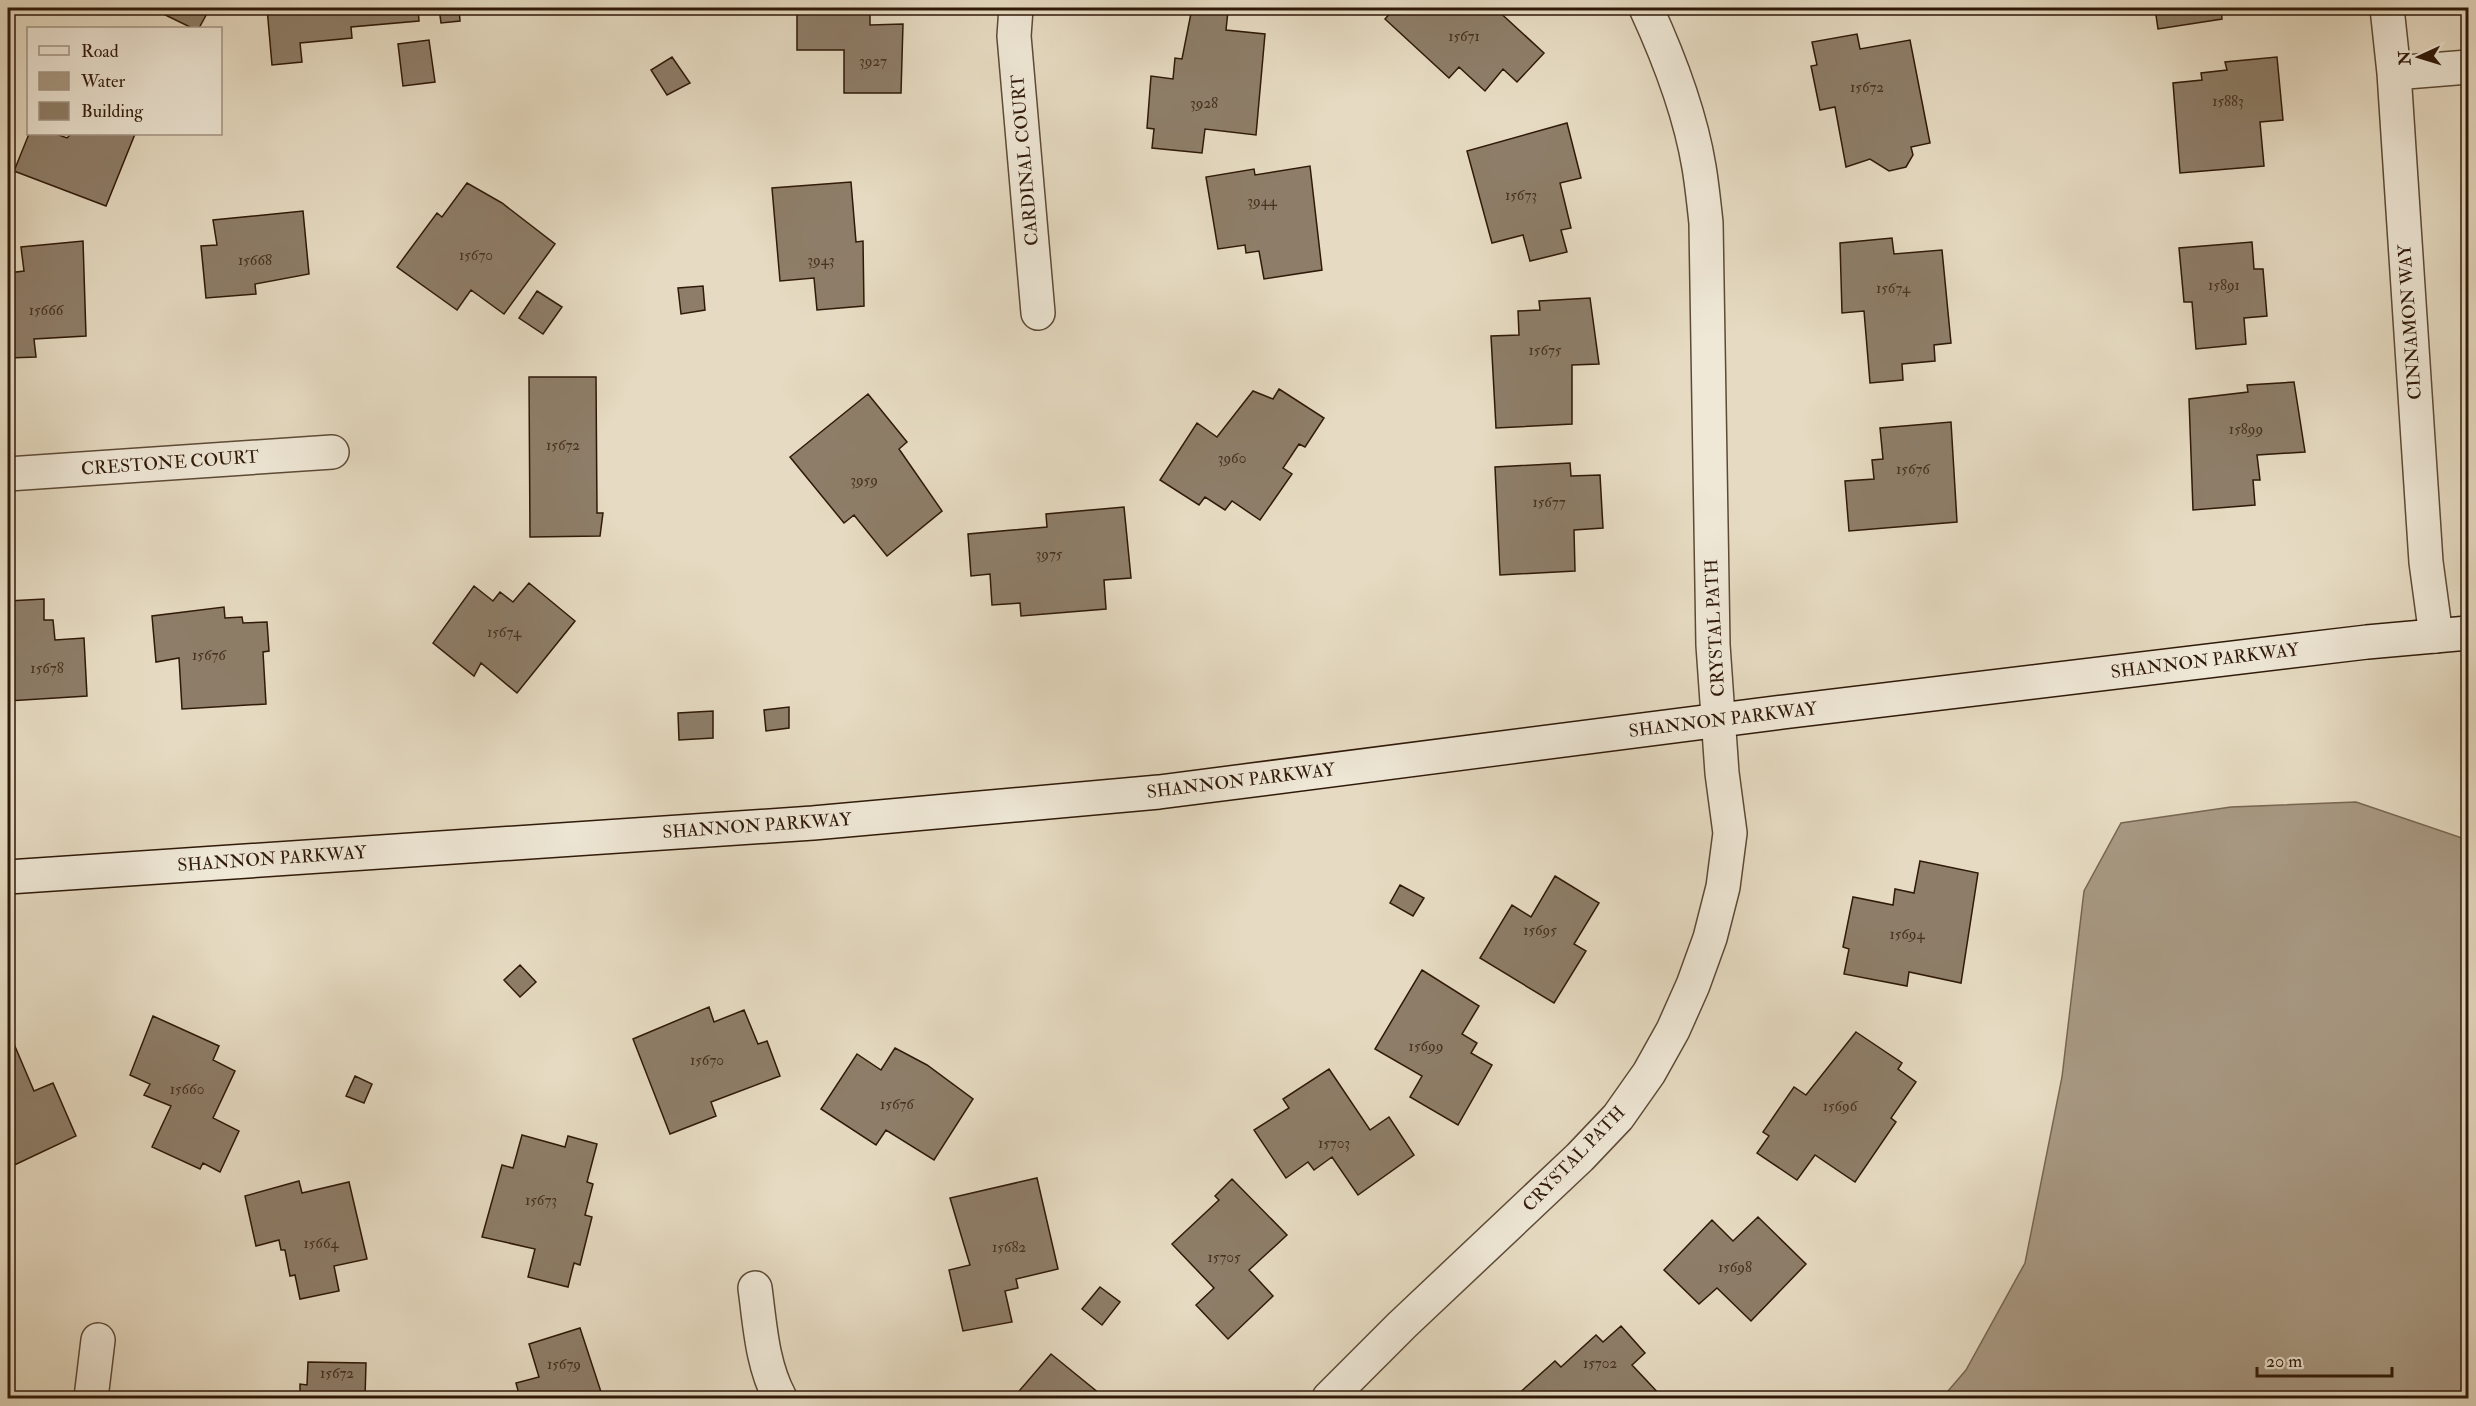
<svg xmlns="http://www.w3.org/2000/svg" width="2476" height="1406" font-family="'IM FELL Double Pica',serif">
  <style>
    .water { fill: #a89983; stroke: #786652; stroke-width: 1.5 }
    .building { fill: #8e7e69; stroke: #2f1908; stroke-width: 1.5 }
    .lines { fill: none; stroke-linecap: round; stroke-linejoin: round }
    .street-casing { stroke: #5d4a36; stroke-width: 36 }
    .secondary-casing { stroke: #2f1908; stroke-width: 36 }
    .street { stroke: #efe8d7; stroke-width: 33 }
    .secondary { stroke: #efe8d7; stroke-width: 33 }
    .labels { text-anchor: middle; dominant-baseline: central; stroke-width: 4.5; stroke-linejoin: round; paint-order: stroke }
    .number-label { font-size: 15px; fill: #473220 }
    .street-label { font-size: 18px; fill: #2f1908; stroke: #efe8d7 }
  </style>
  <rect width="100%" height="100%" fill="#e6dbc2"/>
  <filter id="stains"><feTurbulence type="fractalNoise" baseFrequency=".00333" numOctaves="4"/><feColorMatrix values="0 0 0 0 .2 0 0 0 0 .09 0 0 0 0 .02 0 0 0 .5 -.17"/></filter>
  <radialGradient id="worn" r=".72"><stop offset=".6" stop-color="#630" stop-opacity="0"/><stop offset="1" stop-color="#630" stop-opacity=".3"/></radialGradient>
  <!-- water -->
  <path class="water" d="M 2356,802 L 2468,840 L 2468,1398 L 1942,1398 L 1966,1370 L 2025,1263 L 2062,1077 L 2084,891 L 2121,823 L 2231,807 Z"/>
  <!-- building -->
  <path class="building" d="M 151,8 L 210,8 L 199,28 L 192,28 Z
    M 267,8 L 418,8 L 419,21 L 351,27 L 352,38 L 300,43 L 302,62 L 272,65 Z
    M 439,8 L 459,8 L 460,21 L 441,23 Z
    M 797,8 L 870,8 L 870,25 L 903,24 L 901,93 L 844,93 L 844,50 L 797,50 Z
    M 1192,8 L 1228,11 L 1226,30 L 1265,34 L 1256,135 L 1205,129 L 1202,153 L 1152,148 L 1154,129 L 1147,128 L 1151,76 L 1173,79 L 1175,58 L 1182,59 Z
    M 1395,8 L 1495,8 L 1544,53 L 1517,82 L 1503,69 L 1485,91 L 1459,67 L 1449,78 L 1385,19 Z
    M 2155,8 L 2221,8 L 2222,19 L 2158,29 Z
    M 1857,34 L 1860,49 L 1910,40 L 1930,143 L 1911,147 L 1913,155 L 1906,167 L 1889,171 L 1870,159 L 1846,167 L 1835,107 L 1820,110 L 1811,66 L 1817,65 L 1812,42 Z
    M 429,40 L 435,82 L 403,86 L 398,44 Z
    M 672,57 L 690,83 L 667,95 L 651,70 Z
    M 2277,57 L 2283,120 L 2260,122 L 2264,166 L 2180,173 L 2173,83 L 2202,80 L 2201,73 L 2227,70 L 2225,62 Z
    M 1567,123 L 1581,178 L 1560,183 L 1571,228 L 1561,230 L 1567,252 L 1530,261 L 1523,235 L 1492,243 L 1467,151 Z
    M 29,134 L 56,134 L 67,138 L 71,134 L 135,134 L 106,206 L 14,171 Z
    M 1310,166 L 1322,270 L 1264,279 L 1259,251 L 1246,253 L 1245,245 L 1218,249 L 1206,177 L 1254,169 L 1255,175 Z
    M 851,182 L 856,242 L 863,241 L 864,306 L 817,310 L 814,278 L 780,281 L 772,188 Z
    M 467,183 L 502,203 L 555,244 L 504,314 L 471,290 L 457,310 L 397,267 L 437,213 L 442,217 Z
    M 303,211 L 309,274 L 255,284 L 256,294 L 206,298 L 201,246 L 217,245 L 213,220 Z
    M 1892,238 L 1894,254 L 1942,250 L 1951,343 L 1934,345 L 1935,361 L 1902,364 L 1903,380 L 1870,383 L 1864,311 L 1842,313 L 1840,243 Z
    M 83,241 L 86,336 L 34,339 L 36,357 L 8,358 L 8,273 L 24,271 L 21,247 Z
    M 2252,242 L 2254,269 L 2263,269 L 2267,316 L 2244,318 L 2246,344 L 2196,349 L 2192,302 L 2184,302 L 2179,248 Z
    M 703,286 L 705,310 L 681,314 L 678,288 Z
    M 537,291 L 562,307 L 543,334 L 519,318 Z
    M 1590,298 L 1599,364 L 1572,365 L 1572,424 L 1496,428 L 1491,336 L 1519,335 L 1518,311 L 1540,310 L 1539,301 Z
    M 529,377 L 596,377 L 597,513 L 603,513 L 600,536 L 530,537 Z
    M 2294,382 L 2305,452 L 2257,455 L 2260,480 L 2253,480 L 2255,505 L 2193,510 L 2189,399 L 2248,392 L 2247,385 Z
    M 1279,389 L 1324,418 L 1305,447 L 1299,444 L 1283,468 L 1292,474 L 1260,520 L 1232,501 L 1225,510 L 1205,497 L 1199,505 L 1160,480 L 1197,423 L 1217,437 L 1253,391 L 1273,399 Z
    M 868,394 L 907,442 L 899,449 L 942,511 L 887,556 L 854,515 L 844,523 L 790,457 Z
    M 1951,422 L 1957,522 L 1849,531 L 1845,481 L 1874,479 L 1872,460 L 1883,459 L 1880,428 Z
    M 1570,463 L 1571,476 L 1600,475 L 1603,528 L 1574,530 L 1575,571 L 1500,575 L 1495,467 Z
    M 1124,507 L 1131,578 L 1104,580 L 1106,609 L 1021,616 L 1020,603 L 992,605 L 990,574 L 971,576 L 968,534 L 1047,527 L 1046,514 Z
    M 529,583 L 575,621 L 517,693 L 481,663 L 474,676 L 433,643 L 474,586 L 493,601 L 500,592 L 513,602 Z
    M 44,599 L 44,620 L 53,620 L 55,640 L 84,638 L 87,696 L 8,701 L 8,601 Z
    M 224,607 L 225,618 L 242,617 L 243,623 L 267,622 L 269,651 L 263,652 L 266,704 L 182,709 L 179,658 L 156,662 L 152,616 Z
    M 789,707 L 789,728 L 766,731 L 764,710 Z
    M 713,711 L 713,738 L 679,740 L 678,713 Z
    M 1920,861 L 1978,873 L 1961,983 L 1909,972 L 1907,986 L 1844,974 L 1849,949 L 1843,947 L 1853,897 L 1893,905 L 1895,889 L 1914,893 Z
    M 1555,876 L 1599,903 L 1574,944 L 1586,951 L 1554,1003 L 1480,958 L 1512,905 L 1531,917 Z
    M 1400,885 L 1424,898 L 1413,916 L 1390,903 Z
    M 520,965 L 536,982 L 520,997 L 504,980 Z
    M 1422,970 L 1479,1006 L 1462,1034 L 1477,1043 L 1471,1053 L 1492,1065 L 1458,1125 L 1410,1097 L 1422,1076 L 1375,1049 Z
    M 709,1007 L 714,1022 L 744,1010 L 758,1044 L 767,1041 L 780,1076 L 711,1102 L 716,1116 L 670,1134 L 633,1039 Z
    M 153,1016 L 219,1046 L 213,1060 L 235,1071 L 213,1118 L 239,1131 L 220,1172 L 203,1163 L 200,1169 L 152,1147 L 171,1106 L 144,1095 L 150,1084 L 130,1075 Z
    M 1856,1032 L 1902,1063 L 1898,1069 L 1916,1082 L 1891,1118 L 1896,1122 L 1855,1182 L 1815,1155 L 1797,1180 L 1757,1153 L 1769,1136 L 1763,1132 L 1794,1087 L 1806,1095 Z
    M 14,1044 L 34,1091 L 53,1083 L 76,1136 L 8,1168 L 8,1047 Z
    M 895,1048 L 927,1065 L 973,1099 L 934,1160 L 886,1130 L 876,1145 L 821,1109 L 857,1054 L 881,1070 Z
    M 1329,1069 L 1370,1130 L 1389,1117 L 1414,1155 L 1358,1195 L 1332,1157 L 1314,1170 L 1308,1162 L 1286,1178 L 1254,1130 L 1289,1108 L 1283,1099 Z
    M 355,1076 L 372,1084 L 364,1103 L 346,1096 Z
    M 522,1135 L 565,1147 L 568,1136 L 597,1144 L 587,1182 L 593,1184 L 585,1215 L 592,1217 L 580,1265 L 574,1263 L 568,1287 L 528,1277 L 535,1249 L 482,1237 L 502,1165 L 513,1168 Z
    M 1037,1178 L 1058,1269 L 1016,1279 L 1018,1288 L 1005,1291 L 1012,1322 L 963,1331 L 949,1270 L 970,1265 L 950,1198 Z
    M 1232,1179 L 1287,1235 L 1249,1270 L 1273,1296 L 1228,1339 L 1196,1305 L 1214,1288 L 1172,1244 L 1219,1200 L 1215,1196 Z
    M 299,1181 L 302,1193 L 349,1182 L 367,1259 L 334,1266 L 339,1291 L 300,1299 L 295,1275 L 290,1276 L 285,1250 L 281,1250 L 279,1240 L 256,1246 L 245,1196 Z
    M 1758,1217 L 1806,1264 L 1751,1321 L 1717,1288 L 1699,1304 L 1664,1270 L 1712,1220 L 1733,1241 Z
    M 1100,1287 L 1120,1302 L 1102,1325 L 1082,1309 Z
    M 1621,1326 L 1645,1353 L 1632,1365 L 1663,1398 L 1518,1398 L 1516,1396 L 1555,1361 L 1561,1367 L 1596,1335 L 1603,1342 Z
    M 580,1328 L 603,1398 L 520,1398 L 516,1383 L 539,1377 L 529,1344 Z
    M 1051,1354 L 1105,1398 L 1013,1398 Z
    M 308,1362 L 366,1363 L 365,1398 L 306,1398 L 306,1396 L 300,1396 L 300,1384 L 307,1385 Z"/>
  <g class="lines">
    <!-- street casing -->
    <g class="street-casing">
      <path id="street" d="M 1016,8 L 1014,36 L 1038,313
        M 2387,8 L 2394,73 L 2426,562 L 2436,636
        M 2394,73 L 2468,67
        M 8,474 L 332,452
        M 755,1288 C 760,1325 762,1365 780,1398
        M 91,1398 L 98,1340
        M 1329,1398 L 1402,1325 L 1580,1157 L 1618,1117 L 1649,1073 L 1673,1030 L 1693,985 L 1710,938 L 1723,887 L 1730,833 L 1722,773 L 1713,645 L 1706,223 C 1704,204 1702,185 1699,167 C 1690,112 1669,58 1646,8"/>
    </g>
    <!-- secondary casing -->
    <g class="secondary-casing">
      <path id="secondary" d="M 8,877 L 813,823 L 1159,792 L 1783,712 L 2367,642 L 2468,633"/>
    </g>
    <!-- street -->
    <use href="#street" class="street"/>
    <!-- secondary -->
    <use href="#secondary" class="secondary"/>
  </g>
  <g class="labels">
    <!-- number labels -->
    <g class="number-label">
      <text x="1464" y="36">15671</text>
      <text x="873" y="61">3927</text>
      <text x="1867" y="87">15672</text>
      <text x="2228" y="101">15883</text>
      <text x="1204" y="103">3928</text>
      <text x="1521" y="195">15673</text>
      <text x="1262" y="201">3944</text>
      <text x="476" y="255">15670</text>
      <text x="255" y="260">15668</text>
      <text x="821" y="260">3943</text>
      <text x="2224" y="285">15891</text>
      <text x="1893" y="288">15674</text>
      <text x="46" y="310">15666</text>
      <text x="1545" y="350">15675</text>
      <text x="2246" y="429">15899</text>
      <text x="563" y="445">15672</text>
      <text x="1232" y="458">3960</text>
      <text x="1913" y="469">15676</text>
      <text x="864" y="480">3959</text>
      <text x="1549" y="502">15677</text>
      <text x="1049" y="554">3975</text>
      <text x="504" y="632">15674</text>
      <text x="209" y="655">15676</text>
      <text x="47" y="668">15678</text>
      <text x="1540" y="930">15695</text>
      <text x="1907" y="934">15694</text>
      <text x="1426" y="1046">15699</text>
      <text x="707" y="1060">15670</text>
      <text x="187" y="1089">15660</text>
      <text x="897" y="1104">15676</text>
      <text x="1840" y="1106">15696</text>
      <text x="1334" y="1143">15703</text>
      <text x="541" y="1200">15673</text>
      <text x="321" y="1243">15664</text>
      <text x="1009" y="1247">15682</text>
      <text x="1224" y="1257">15705</text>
      <text x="1735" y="1267">15698</text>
      <text x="1600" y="1363">15702</text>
      <text x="564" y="1364">15679</text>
      <text x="337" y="1373">15672</text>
    </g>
    <!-- street labels -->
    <g class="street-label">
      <text transform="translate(1025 160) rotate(-95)">CARDINAL COURT</text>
      <text transform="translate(2410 322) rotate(-94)">CINNAMON WAY</text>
      <text transform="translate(170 463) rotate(-4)">CRESTONE COURT</text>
      <text transform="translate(1715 628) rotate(-93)">CRYSTAL PATH</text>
      <text transform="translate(2205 661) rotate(-7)">SHANNON PARKWAY</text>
      <text transform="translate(1723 720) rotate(-7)">SHANNON PARKWAY</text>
      <text transform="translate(1241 781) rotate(-7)">SHANNON PARKWAY</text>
      <text transform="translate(757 826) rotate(-4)">SHANNON PARKWAY</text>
      <text transform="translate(272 859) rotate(-4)">SHANNON PARKWAY</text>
      <text transform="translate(1574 1159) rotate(-46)">CRYSTAL PATH</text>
    </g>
  </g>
  <!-- margin -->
  <rect width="2476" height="1406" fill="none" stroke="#e6dbc2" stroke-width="30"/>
  <rect x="9" y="9" width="2458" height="1388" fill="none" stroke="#2f1908" stroke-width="3"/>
  <rect x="15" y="15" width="2446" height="1376" fill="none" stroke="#2f1908" stroke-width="1.5"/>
  <!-- legend -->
  <rect x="27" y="27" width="195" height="108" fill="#efe8d7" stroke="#a29584" stroke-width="1.5"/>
  <rect x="39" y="46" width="30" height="9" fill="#efe8d7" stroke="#a29584" stroke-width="1.5"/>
  <text x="81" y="57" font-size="18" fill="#2f1908">Road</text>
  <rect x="39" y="72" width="30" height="18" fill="#a89983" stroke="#a29584" stroke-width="1.5"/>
  <text x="81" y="87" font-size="18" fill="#2f1908">Water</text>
  <rect x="39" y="102" width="30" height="18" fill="#8e7e69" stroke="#a29584" stroke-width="1.5"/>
  <text x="81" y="117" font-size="18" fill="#2f1908">Building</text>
  <!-- north arrow -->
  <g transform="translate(2419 57) rotate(266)" stroke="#efe8d7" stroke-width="4.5" paint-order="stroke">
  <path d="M0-4.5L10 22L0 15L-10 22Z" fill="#2f1908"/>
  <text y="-9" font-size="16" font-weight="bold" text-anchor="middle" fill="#2f1908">N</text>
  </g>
  <!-- scale -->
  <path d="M2257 1367v9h135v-9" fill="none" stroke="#2f1908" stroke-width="3"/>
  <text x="2266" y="1367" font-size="18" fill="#2f1908" stroke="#efe8d7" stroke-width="4.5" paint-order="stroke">20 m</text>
  <rect width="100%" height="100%" filter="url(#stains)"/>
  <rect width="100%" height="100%" fill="url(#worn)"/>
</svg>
